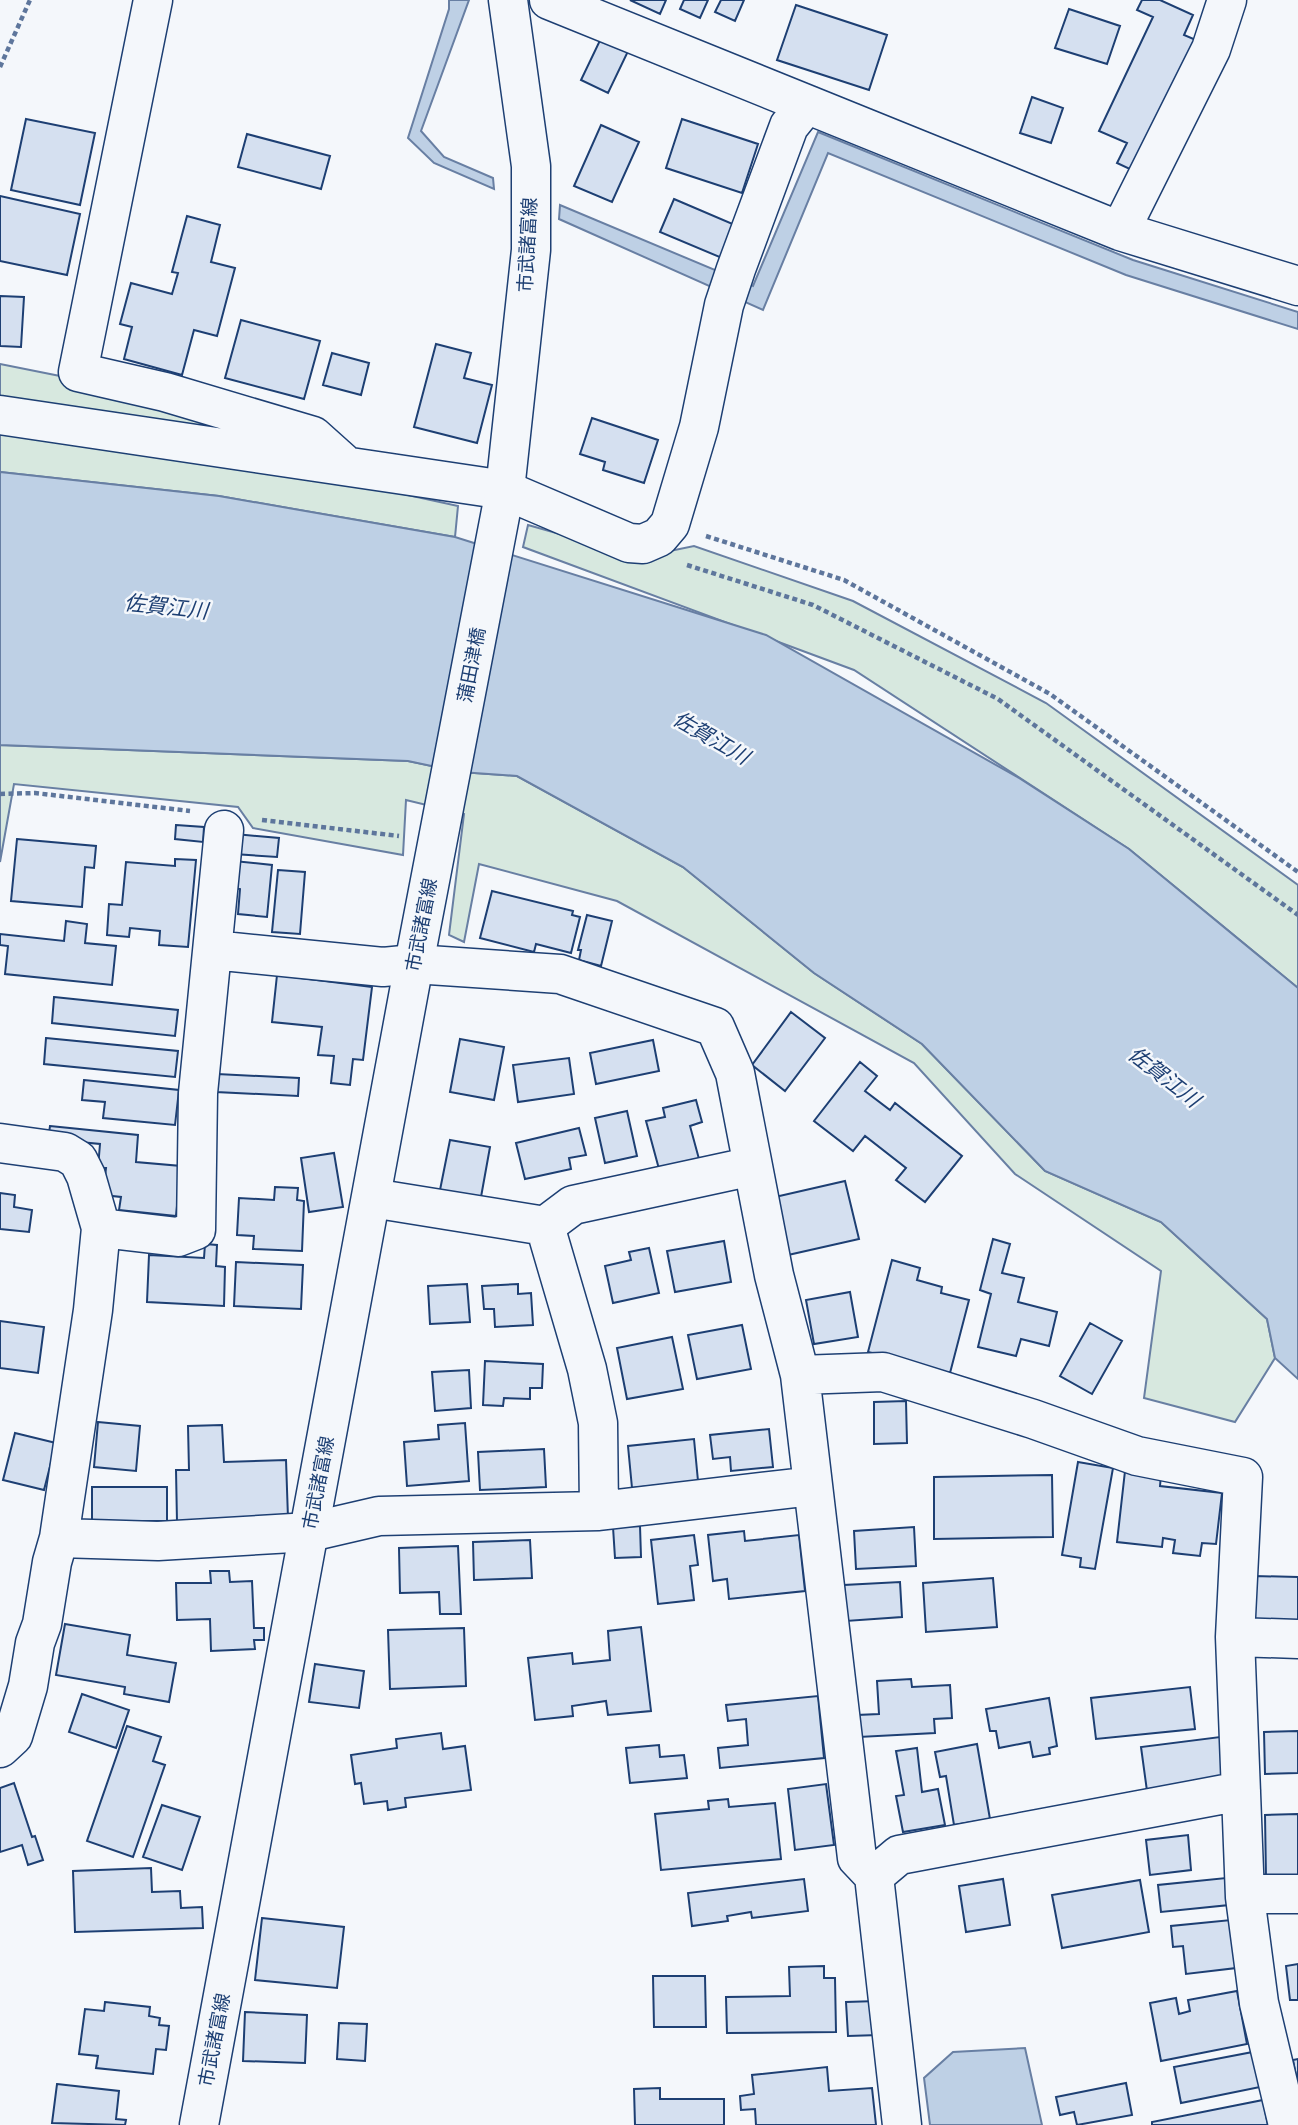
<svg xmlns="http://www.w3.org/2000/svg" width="1298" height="2125" font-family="Karla,'Noto Sans JP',sans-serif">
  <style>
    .green { fill: #d7e8df; stroke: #687fa3; stroke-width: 2 }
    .water { fill: #bed0e5; stroke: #687fa3; stroke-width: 2 }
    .building { fill: #d5e0f0; stroke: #1d3f73; stroke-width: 2 }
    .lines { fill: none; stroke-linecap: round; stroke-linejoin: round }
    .minor-casing { stroke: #1d3f73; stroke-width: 41 }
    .major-casing { stroke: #1d3f73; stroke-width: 41 }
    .path { stroke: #5e769c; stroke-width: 4.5; stroke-dasharray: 5 3.5; stroke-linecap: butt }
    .minor { stroke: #f4f7fb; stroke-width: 38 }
    .major { stroke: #f4f7fb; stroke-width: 38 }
    .labels { text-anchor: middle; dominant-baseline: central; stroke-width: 5; stroke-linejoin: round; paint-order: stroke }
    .street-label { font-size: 19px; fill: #1d3f73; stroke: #f4f7fb }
    .water-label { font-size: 21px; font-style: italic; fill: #1d3f73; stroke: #f4f7fb }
  </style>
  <rect width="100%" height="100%" fill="#f4f7fb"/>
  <!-- green -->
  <path class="green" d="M 0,364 L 65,377 L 307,444 L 335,479 L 458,506 L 455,537 L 219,496 L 0,472 Z
    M 528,525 L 641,557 L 694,546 L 853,601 L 1046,703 L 1298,885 L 1298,988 L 1129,849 L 854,670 L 523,547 Z
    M 0,745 L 408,761 L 460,772 L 517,776 L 683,867 L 814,973 L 922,1044 L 1045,1171 L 1161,1222 L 1267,1319 L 1275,1358 L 1235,1422 L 1144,1398 L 1161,1271 L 1015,1174 L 914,1063 L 617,901 L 479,864 L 464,942 L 449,935 L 464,814 L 406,800 L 403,855 L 253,828 L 238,807 L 14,784 L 0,862 Z"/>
  <!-- water -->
  <path class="water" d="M 449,0 L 469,0 L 421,131 L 444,157 L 493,178 L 494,189 L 434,163 L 408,138 L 449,9 Z
    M 818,132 L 1133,260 L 1298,312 L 1298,329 L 1126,275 L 828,153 L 763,310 L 559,219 L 560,205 L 753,286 Z
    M 0,472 L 219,496 L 455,537 L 766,635 L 1019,778 L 1129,849 L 1298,988 L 1298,1379 L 1275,1358 L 1267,1319 L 1161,1222 L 1045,1171 L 922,1044 L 814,973 L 683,867 L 517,776 L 460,772 L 408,761 L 0,745 Z
    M 1025,2048 L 1042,2125 L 930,2125 L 924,2078 L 953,2052 Z"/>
  <!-- building -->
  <path class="building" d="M 630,0 L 666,0 L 660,14 Z
    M 684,0 L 708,0 L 700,18 L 680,9 Z
    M 721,0 L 744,0 L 735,21 L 715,12 Z
    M 1142,0 L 1160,0 L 1193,15 L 1184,35 L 1196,40 L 1134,171 L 1117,163 L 1127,143 L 1099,131 L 1153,17 L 1137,10 Z
    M 796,5 L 887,35 L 869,90 L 777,60 Z
    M 1069,9 L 1120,26 L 1107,64 L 1055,48 Z
    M 604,32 L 631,45 L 608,93 L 581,80 Z
    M 1032,97 L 1063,108 L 1051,143 L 1020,133 Z
    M 26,119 L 95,133 L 80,205 L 11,190 Z
    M 682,119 L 758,144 L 742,193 L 666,168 Z
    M 601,125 L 639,142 L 612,202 L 574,186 Z
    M 247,134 L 330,156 L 321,189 L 238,167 Z
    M 0,196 L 80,214 L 67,275 L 0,261 Z
    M 674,199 L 735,225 L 722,258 L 660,232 Z
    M 187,216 L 220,225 L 211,262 L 235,268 L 217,336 L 194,330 L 182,375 L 124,359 L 132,327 L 120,324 L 131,283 L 172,294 L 178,273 L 172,272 Z
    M 0,296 L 24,297 L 21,347 L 0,346 Z
    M 241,320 L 320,341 L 304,399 L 225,378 Z
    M 436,344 L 471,353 L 464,378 L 492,385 L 477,443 L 414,427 Z
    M 332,353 L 369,363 L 361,395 L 323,385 Z
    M 592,418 L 658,440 L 644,483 L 603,470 L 605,462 L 580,454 Z
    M 176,825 L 204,827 L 203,842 L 175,839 Z
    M 235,834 L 279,838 L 277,857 L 234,854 Z
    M 17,839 L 96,846 L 94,868 L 85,867 L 82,907 L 11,901 Z
    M 175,859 L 196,860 L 188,947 L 159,945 L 160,931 L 130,928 L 129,937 L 107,935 L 109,904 L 122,905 L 126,862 L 175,866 Z
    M 234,861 L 272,865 L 267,917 L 238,914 L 240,889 L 232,888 Z
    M 278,870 L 305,872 L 300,934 L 272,932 Z
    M 492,891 L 573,911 L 572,915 L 580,917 L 571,953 L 536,944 L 534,952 L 480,938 Z
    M 587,915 L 612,921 L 601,966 L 579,960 L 581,950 L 578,950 Z
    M 66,921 L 87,924 L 85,943 L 116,946 L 112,985 L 5,974 L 8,946 L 0,945 L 0,934 L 64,941 Z
    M 277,975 L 372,987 L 363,1060 L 353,1059 L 350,1085 L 331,1083 L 334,1056 L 318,1055 L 322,1027 L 272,1022 Z
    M 54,997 L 178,1010 L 175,1036 L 52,1023 Z
    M 791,1012 L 825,1038 L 785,1091 L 752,1065 Z
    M 46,1038 L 178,1051 L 175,1077 L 44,1064 Z
    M 460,1039 L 504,1047 L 494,1100 L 450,1092 Z
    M 653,1040 L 659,1071 L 596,1084 L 590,1053 Z
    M 569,1058 L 574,1094 L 518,1102 L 513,1065 Z
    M 860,1062 L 877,1076 L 865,1091 L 890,1110 L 895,1103 L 962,1156 L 925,1202 L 896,1180 L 906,1168 L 865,1136 L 853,1151 L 814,1121 Z
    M 217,1074 L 299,1078 L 298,1096 L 216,1092 Z
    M 84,1080 L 179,1090 L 175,1125 L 103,1118 L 105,1102 L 82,1100 Z
    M 696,1100 L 702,1122 L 690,1126 L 699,1159 L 659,1169 L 646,1121 L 665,1117 L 663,1108 Z
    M 627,1111 L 637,1156 L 605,1163 L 595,1118 Z
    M 50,1126 L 138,1135 L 136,1162 L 181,1166 L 176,1216 L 119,1210 L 121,1197 L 103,1195 L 106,1168 L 98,1168 L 100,1144 L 48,1139 Z
    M 579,1128 L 586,1155 L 569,1158 L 571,1169 L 525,1179 L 516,1143 Z
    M 450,1140 L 490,1147 L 481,1197 L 440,1190 Z
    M 334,1153 L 343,1207 L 309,1212 L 301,1158 Z
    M 845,1181 L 859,1239 L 788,1255 L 775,1197 Z
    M 275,1187 L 298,1188 L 297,1200 L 304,1201 L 302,1251 L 253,1249 L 254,1236 L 237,1235 L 239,1198 L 274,1200 Z
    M 0,1193 L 15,1195 L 14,1207 L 32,1210 L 29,1232 L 0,1229 Z
    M 993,1239 L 1010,1244 L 1002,1273 L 1024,1278 L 1018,1302 L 1057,1312 L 1049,1346 L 1021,1339 L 1016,1356 L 978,1347 L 991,1294 L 980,1290 Z
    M 724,1241 L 731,1282 L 675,1292 L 667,1251 Z
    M 205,1244 L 217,1245 L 216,1266 L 225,1267 L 224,1306 L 147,1302 L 149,1255 L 204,1258 Z
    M 649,1248 L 659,1293 L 613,1303 L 605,1266 L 631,1260 L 629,1252 Z
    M 892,1260 L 920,1268 L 917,1280 L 942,1287 L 941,1293 L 969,1300 L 950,1373 L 868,1352 Z
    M 236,1262 L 303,1265 L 301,1309 L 234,1306 Z
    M 467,1284 L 470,1322 L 430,1324 L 428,1286 Z
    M 518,1284 L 518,1294 L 531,1293 L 533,1325 L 495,1327 L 494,1309 L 484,1309 L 482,1286 Z
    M 850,1292 L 858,1337 L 814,1344 L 806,1300 Z
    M 0,1321 L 44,1327 L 38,1373 L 0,1368 Z
    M 1090,1323 L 1122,1341 L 1092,1394 L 1060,1376 Z
    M 742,1325 L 751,1369 L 697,1379 L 688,1335 Z
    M 672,1337 L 683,1389 L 627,1399 L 617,1348 Z
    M 485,1361 L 543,1364 L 542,1388 L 530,1388 L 530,1399 L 504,1398 L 503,1406 L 483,1405 Z
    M 469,1370 L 471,1408 L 435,1411 L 432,1372 Z
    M 906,1401 L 907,1443 L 874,1444 L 874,1402 Z
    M 98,1422 L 140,1426 L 136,1471 L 94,1467 Z
    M 465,1423 L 469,1481 L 407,1486 L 404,1442 L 439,1439 L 438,1425 Z
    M 222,1425 L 224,1462 L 286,1460 L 288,1518 L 177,1522 L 176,1470 L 189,1470 L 188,1426 Z
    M 769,1429 L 773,1467 L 731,1471 L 730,1457 L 713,1459 L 710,1435 Z
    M 15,1433 L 56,1443 L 44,1490 L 3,1480 Z
    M 694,1439 L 698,1481 L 632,1488 L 628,1446 Z
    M 544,1449 L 546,1487 L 480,1490 L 478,1452 Z
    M 1078,1462 L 1113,1468 L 1095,1569 L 1080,1567 L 1081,1558 L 1062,1555 Z
    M 1125,1471 L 1161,1475 L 1160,1486 L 1222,1493 L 1216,1544 L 1202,1543 L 1200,1556 L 1173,1553 L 1175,1540 L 1163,1538 L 1162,1547 L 1117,1542 Z
    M 1052,1475 L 1053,1537 L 934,1539 L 934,1477 Z
    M 92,1487 L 167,1487 L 167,1521 L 92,1521 Z
    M 640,1526 L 641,1557 L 615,1558 L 613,1527 Z
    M 914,1527 L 916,1566 L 856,1569 L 854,1531 Z
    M 744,1531 L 745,1541 L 799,1535 L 805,1591 L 729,1599 L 727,1579 L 713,1581 L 708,1535 Z
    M 694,1535 L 698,1565 L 690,1566 L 694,1600 L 658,1604 L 651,1540 Z
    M 530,1540 L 532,1578 L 474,1580 L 473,1542 Z
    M 458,1546 L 461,1614 L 440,1614 L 439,1592 L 400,1593 L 399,1548 Z
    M 210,1571 L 229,1571 L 230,1582 L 252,1581 L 254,1628 L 264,1628 L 264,1640 L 254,1640 L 255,1649 L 211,1651 L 210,1619 L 177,1620 L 176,1583 L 211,1583 Z
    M 1254,1576 L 1298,1577 L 1298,1626 L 1253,1626 Z
    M 993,1578 L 997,1627 L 926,1632 L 923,1583 Z
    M 900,1582 L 902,1617 L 846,1621 L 844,1585 Z
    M 65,1624 L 130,1635 L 127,1655 L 176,1663 L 169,1702 L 124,1694 L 125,1687 L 56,1675 Z
    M 641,1627 L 651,1711 L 608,1715 L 606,1701 L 572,1706 L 573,1716 L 535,1720 L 528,1658 L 572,1653 L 573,1664 L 610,1660 L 608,1631 Z
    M 464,1628 L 466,1686 L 390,1689 L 388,1630 Z
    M 315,1664 L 364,1671 L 359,1708 L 309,1702 Z
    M 911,1679 L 912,1687 L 950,1685 L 952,1718 L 934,1719 L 935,1733 L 859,1737 L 857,1715 L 879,1714 L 877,1681 Z
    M 1190,1687 L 1195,1729 L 1096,1739 L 1091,1698 Z
    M 82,1694 L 129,1710 L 116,1748 L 69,1732 Z
    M 818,1696 L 824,1758 L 720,1768 L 718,1748 L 748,1745 L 746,1719 L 728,1721 L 726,1705 Z
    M 1049,1698 L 1057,1746 L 1049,1748 L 1050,1754 L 1033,1757 L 1030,1742 L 999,1748 L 996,1731 L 990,1731 L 986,1709 Z
    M 127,1726 L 161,1737 L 153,1761 L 165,1765 L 133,1857 L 87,1841 Z
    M 1298,1731 L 1298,1773 L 1265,1774 L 1264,1732 Z
    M 441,1733 L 443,1749 L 465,1746 L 471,1790 L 405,1798 L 406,1807 L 388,1810 L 387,1801 L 364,1804 L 361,1783 L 355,1784 L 351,1755 L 397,1748 L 396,1739 Z
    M 1220,1737 L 1226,1780 L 1147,1791 L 1141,1747 Z
    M 977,1744 L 990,1819 L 954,1825 L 946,1776 L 940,1777 L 935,1752 Z
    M 659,1745 L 660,1757 L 684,1755 L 687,1778 L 630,1783 L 626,1748 Z
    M 917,1748 L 922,1792 L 938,1789 L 945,1825 L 903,1832 L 896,1796 L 904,1795 L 896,1751 Z
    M 14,1783 L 32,1837 L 35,1836 L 43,1860 L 28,1865 L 22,1845 L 0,1852 L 0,1788 Z
    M 826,1784 L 834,1845 L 795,1850 L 788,1789 Z
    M 728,1799 L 729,1807 L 775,1803 L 781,1859 L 661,1870 L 655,1814 L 709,1809 L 708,1801 Z
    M 162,1805 L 200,1817 L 182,1870 L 143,1857 Z
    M 1298,1814 L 1298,1885 L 1266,1878 L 1265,1815 Z
    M 1188,1835 L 1191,1870 L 1150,1875 L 1146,1840 Z
    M 151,1868 L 152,1892 L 180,1891 L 181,1908 L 202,1907 L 203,1928 L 75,1932 L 73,1871 Z
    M 1226,1878 L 1229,1905 L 1161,1912 L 1158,1885 Z
    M 804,1879 L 808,1911 L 752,1918 L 751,1912 L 727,1916 L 728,1921 L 692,1926 L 688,1893 Z
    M 1003,1879 L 1010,1925 L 966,1932 L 959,1886 Z
    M 1140,1880 L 1149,1932 L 1062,1948 L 1052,1895 Z
    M 262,1918 L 344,1927 L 337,1988 L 255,1980 Z
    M 1231,1920 L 1236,1968 L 1186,1974 L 1183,1946 L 1173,1947 L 1171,1926 Z
    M 1298,1964 L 1298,2000 L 1290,2000 L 1286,1966 Z
    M 824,1966 L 824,1978 L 835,1978 L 836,2032 L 727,2033 L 726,1997 L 790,1996 L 789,1967 Z
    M 653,1976 L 705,1976 L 706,2027 L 654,2027 Z
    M 1237,1991 L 1247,2044 L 1161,2061 L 1150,2003 L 1176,1998 L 1179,2014 L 1190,2011 L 1188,2000 Z
    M 877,2001 L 879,2035 L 848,2036 L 846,2002 Z
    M 105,2002 L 150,2007 L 149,2016 L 160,2018 L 159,2025 L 169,2026 L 166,2050 L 156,2049 L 153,2074 L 96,2068 L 98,2056 L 79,2054 L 85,2009 L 104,2011 Z
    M 245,2012 L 307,2015 L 305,2063 L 243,2061 Z
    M 339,2023 L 367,2024 L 365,2061 L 337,2059 Z
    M 1258,2051 L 1265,2086 L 1181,2103 L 1174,2067 Z
    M 1298,2059 L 1298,2086 L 1293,2060 Z
    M 827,2067 L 829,2091 L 872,2088 L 876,2125 L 756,2125 L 755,2109 L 741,2110 L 740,2096 L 754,2094 L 752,2075 Z
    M 1126,2083 L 1132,2115 L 1077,2125 L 1074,2112 L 1060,2115 L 1056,2097 Z
    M 57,2084 L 119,2091 L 116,2119 L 126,2120 L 125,2125 L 52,2123 Z
    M 660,2088 L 660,2099 L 724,2099 L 724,2125 L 635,2125 L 634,2089 Z
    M 1263,2100 L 1268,2125 L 1152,2125 L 1152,2122 Z"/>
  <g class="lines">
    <!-- minor casing -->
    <g class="minor-casing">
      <path id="minor" d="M 153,0 L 78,372 L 165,392 L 313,436 L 342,462
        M 549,0 L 1120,231 L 1298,286
        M 1120,231 L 1211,49 L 1227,0
        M 0,415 L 505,490 L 629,543 L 643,544 L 659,537 L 670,524 L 699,427 L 724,305 L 736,269 L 789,126 L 806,105
        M 213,950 L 383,967 L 414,964 L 560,974 L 715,1027 L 735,1073 L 774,1275 L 800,1375 L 857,1858 L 874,1876 L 902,2125
        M 0,1143 L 65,1152 L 78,1160 L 86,1176 L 101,1228 L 93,1310 L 59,1538 L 52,1562 L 42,1624 L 35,1643 L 28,1686 L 13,1736 L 0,1748
        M 372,1198 L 545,1226 L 573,1205 L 753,1166
        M 545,1226 L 587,1369 L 598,1423 L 599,1511
        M 101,1228 L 178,1237 L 196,1230 L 198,1093 L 224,830
        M 800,1375 L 883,1372 L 1033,1419 L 1137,1456 L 1243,1477 L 1235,1637 L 1245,1897 L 1259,2003 L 1288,2125
        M 59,1538 L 158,1541 L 310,1532 L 379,1516 L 599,1511 L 813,1486
        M 1235,1637 L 1298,1639
        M 874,1876 L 899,1855 L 1241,1791
        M 1263,1894 L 1298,1894"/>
    </g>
    <!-- major casing -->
    <g class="major-casing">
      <path id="major" d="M 199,2125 L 414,964 L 505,490 L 531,250 L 531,166 L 508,0"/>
    </g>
    <!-- path -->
    <path class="path" d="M 0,67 L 30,0
      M 706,536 L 844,580 L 1050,694 L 1298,872
      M 687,565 L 813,605 L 998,699 L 1298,915
      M 0,794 L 35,793 L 190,811
      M 262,820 L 399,836"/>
    <!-- minor -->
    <use href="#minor" class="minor"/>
    <!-- major -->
    <use href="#major" class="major"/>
  </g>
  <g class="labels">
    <!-- street labels -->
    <g class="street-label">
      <text transform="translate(528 245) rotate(-87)">市武諸富線</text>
      <text transform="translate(472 665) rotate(-79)">蒲田津橋</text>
      <text transform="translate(422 925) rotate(-79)">市武諸富線</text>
      <text transform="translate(319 1483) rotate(-79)">市武諸富線</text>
      <text transform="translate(215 2040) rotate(-79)">市武諸富線</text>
    </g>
    <!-- water labels -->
    <g class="water-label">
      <text transform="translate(166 607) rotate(6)">佐賀江川</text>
      <text transform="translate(711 738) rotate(30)">佐賀江川</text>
      <text transform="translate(1164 1077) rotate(38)">佐賀江川</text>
    </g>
  </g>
</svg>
